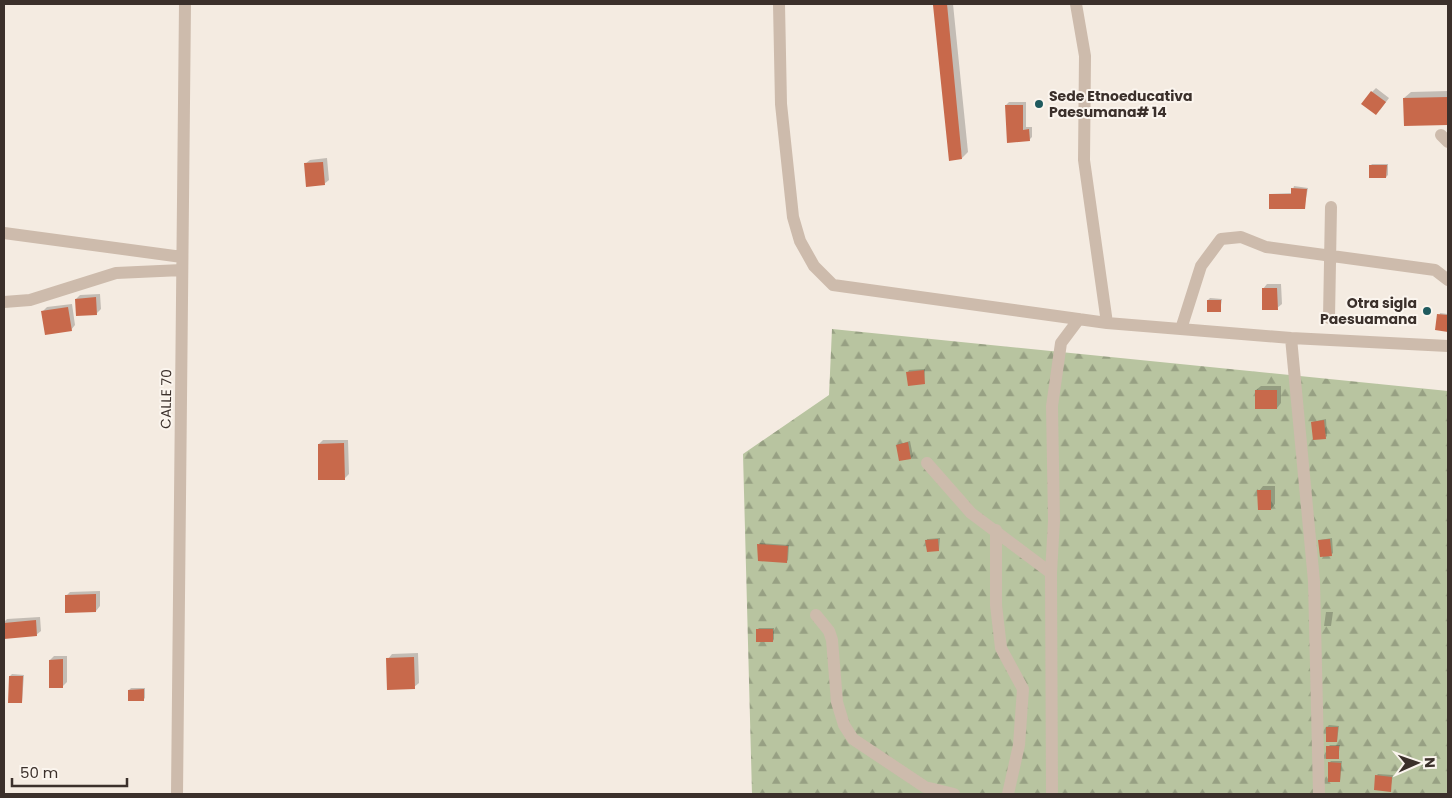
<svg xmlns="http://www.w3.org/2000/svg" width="1452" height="798" font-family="Poppins,sans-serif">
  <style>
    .forest { fill: url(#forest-firs) }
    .shadow { fill: #0003 }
    .building { fill: #c8694b }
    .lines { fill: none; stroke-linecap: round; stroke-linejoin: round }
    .street { stroke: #cdbbac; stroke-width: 12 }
    .poi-dot { fill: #1f5a5e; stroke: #fbf5ee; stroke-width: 2 }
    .labels { text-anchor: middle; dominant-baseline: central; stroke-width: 4; stroke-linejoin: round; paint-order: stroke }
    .poi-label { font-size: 14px; font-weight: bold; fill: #3b302b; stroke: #fbf5ee; text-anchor: start }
    .street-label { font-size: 14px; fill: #3b302b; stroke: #fbf5ee }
  </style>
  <defs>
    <pattern id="forest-firs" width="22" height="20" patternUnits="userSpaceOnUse" patternTransform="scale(1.25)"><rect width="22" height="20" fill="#b8c4a0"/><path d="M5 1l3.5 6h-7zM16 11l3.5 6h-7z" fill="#97a083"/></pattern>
  </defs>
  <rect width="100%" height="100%" fill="#f4ebe1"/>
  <!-- forest -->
  <path class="forest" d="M 832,329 L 1448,391 L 1448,794 L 752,794 L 743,454 L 829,395 Z"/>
  <!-- shadow -->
  <path class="shadow" d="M 936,4 L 953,4 L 968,152 L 962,158 Z
    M 1376,88 L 1389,98 L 1380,110 L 1372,92 Z
    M 1448,91 L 1448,124 L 1405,125 L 1404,98 L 1411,92 Z
    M 1009,102 L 1026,102 L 1026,127 L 1032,127 L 1032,137 L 1029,140 L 1006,105 Z
    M 327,158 L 329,180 L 324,184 L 305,164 L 310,160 Z
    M 1372,164 L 1388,164 L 1388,175 L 1386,177 L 1370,166 Z
    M 1294,186 L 1308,188 L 1304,208 L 1270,194 L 1292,193 Z
    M 1267,284 L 1281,284 L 1282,304 L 1277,308 L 1263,289 Z
    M 100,294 L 101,309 L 96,314 L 76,299 L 80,295 Z
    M 1210,298 L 1222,299 L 1220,311 L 1208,300 Z
    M 72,304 L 75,325 L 71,330 L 43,311 L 47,307 Z
    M 1440,313 L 1448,314 L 1448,331 L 1436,329 Z
    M 925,369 L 924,383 L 908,372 L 909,370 Z
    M 1261,386 L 1281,386 L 1281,403 L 1277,408 L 1256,390 Z
    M 1326,419 L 1327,436 L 1325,438 L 1312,422 Z
    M 323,440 L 348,440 L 349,474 L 344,479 L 319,444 Z
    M 910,441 L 913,456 L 911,458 L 897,445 Z
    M 1263,486 L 1275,486 L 1275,504 L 1271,509 L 1259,491 Z
    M 940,538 L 939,550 L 927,540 L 928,539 Z
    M 1332,538 L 1333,553 L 1331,555 L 1320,540 Z
    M 760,543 L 789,545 L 788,560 L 786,562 L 759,544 Z
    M 100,591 L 100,606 L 96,611 L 66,596 L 70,592 Z
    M 1326,612 L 1333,612 L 1331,626 L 1324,626 Z
    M 40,617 L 41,631 L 36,635 L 4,637 L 4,622 L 7,619 Z
    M 759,628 L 774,628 L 774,639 L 773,641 L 757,630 Z
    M 418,653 L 419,683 L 414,687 L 388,659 L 392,654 Z
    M 54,656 L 67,656 L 67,682 L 63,686 L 50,660 Z
    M 12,674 L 24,675 L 22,702 L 10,676 Z
    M 131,688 L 145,688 L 145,698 L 143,700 L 129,690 Z
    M 1329,725 L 1339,726 L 1337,741 L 1327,727 Z
    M 1330,745 L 1340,745 L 1338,758 L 1328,747 Z
    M 1331,761 L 1342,761 L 1340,781 L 1329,763 Z
    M 1378,774 L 1393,775 L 1390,790 L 1376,776 Z"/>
  <!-- building -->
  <path class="building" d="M 942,4 L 947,4 L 962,159 L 949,161 L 933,5 Z
    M 1371,91 L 1386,102 L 1376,115 L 1361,104 Z
    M 1448,97 L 1448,125 L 1404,126 L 1403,98 Z
    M 1005,105 L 1023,105 L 1023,130 L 1029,129 L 1030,141 L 1007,143 Z
    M 323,162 L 325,185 L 306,187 L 304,163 Z
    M 1369,165 L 1387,165 L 1386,178 L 1369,178 Z
    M 1291,188 L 1307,189 L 1305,209 L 1269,209 L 1269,194 L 1291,194 Z
    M 1262,288 L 1277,288 L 1278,310 L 1262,310 Z
    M 96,297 L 97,315 L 76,316 L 75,299 Z
    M 1207,300 L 1221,300 L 1221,312 L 1207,312 Z
    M 68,307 L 72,331 L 45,335 L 41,311 Z
    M 1437,314 L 1448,315 L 1448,332 L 1435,330 Z
    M 924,370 L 925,384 L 908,386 L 906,372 Z
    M 1255,390 L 1277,390 L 1277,409 L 1255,409 Z
    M 1324,420 L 1326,439 L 1313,440 L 1311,422 Z
    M 908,442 L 911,459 L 899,461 L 896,445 Z
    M 344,443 L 345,480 L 318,480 L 318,444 Z
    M 1257,490 L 1271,490 L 1271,510 L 1258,510 Z
    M 938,539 L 939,551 L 927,552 L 925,540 Z
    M 1330,539 L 1332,556 L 1320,557 L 1318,540 Z
    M 757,544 L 788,546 L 787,563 L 758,561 Z
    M 96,594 L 96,612 L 65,613 L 65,595 Z
    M 36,620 L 37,636 L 4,639 L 4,623 Z
    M 756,629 L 773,629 L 773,642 L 756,642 Z
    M 414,657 L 415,689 L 387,690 L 386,658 Z
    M 63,659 L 63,688 L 49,688 L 49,660 Z
    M 9,676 L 23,676 L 22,703 L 8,703 Z
    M 144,689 L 144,701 L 128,701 L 128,690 Z
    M 1326,727 L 1338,727 L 1337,742 L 1326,742 Z
    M 1326,746 L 1339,746 L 1339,759 L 1326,759 Z
    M 1328,762 L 1341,763 L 1340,782 L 1328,782 Z
    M 1375,775 L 1392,777 L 1391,792 L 1374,790 Z"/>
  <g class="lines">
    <!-- street -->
    <path class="street" d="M 779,4 L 781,104 L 793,217 L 800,241 L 814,266 L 833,285 L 1107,323 L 1291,338 L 1448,346
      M 1076,4 L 1085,56 L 1084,160 L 1107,323
      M 1441,135 L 1448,142
      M 4,233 L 182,257
      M 4,302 L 30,300 L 116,273 L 182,270
      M 1329,318 L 1331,207
      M 1181,329 L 1201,266 L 1221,239 L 1241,237 L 1266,247 L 1435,270 L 1448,280
      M 1291,338 L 1314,581 L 1319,794
      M 927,463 L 971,513 L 1051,573
      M 996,530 L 996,605 L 1001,648 L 1023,689 L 1019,745 L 1008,794
      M 816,615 L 829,631 L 832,640 L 837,702 L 844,725 L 853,739 L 925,787 L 954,794
      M 177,794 L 185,4
      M 1052,794 L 1051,573 L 1054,521 L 1052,406 L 1061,343 L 1079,319"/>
  </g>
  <!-- markers -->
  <g class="poi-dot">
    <circle cx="1039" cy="104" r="5"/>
    <circle cx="1427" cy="311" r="5"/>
  </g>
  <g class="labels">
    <!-- poi labels -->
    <g class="poi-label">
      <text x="1049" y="96">Sede Etnoeducativa<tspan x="1049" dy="16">Paesumana# 14</tspan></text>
      <text x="1417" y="303" text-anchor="end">Otra sigla<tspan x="1417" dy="16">Paesuamana</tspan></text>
    </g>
    <!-- street labels -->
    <g class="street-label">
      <text transform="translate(166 399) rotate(-89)">CALLE 70</text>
    </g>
  </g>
  <!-- border -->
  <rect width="1452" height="798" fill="none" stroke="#3b302b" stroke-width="10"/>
  <!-- north arrow -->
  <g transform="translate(1417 763) rotate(88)" stroke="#fbf5ee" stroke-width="4" paint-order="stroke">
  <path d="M0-4L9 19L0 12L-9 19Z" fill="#3b302b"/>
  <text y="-8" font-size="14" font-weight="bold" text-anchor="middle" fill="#3b302b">N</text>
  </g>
  <!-- scale -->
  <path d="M12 778v8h115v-8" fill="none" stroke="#3b302b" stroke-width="2.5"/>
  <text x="20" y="778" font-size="15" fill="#3b302b" stroke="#fbf5ee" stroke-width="4" paint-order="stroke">50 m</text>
</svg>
